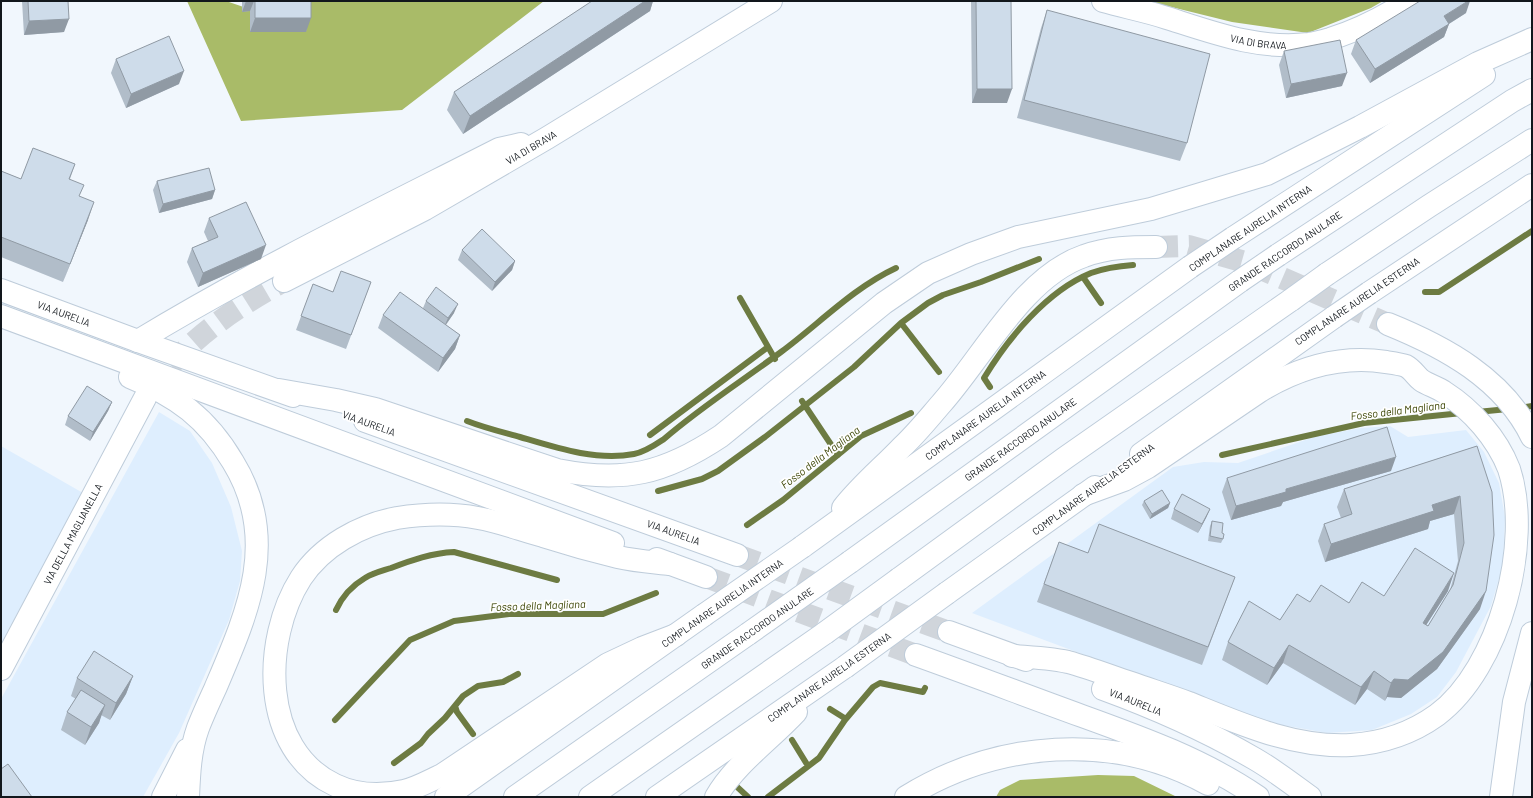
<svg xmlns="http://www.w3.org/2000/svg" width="1533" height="798" font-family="Barlow,sans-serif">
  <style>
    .built { fill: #deeefe }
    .forest { fill: #a9bb68 }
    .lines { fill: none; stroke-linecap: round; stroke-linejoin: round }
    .stream { stroke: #6d7b42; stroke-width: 6 }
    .secondary-tunnel { stroke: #d0d5db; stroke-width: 22; stroke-dasharray: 22 11; stroke-linecap: butt }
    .highway-tunnel { stroke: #d0d5db; stroke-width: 22; stroke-dasharray: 22 11; stroke-linecap: butt }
    .secondary-casing { stroke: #beccda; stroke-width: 24 }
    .highway-casing { stroke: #beccda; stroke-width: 24 }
    .secondary { stroke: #fff; stroke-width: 22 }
    .highway { stroke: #fff; stroke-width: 22 }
    .highway-bridge-casing { stroke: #beccda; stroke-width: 24; stroke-linecap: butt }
    .highway-bridge { stroke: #fff; stroke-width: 22 }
    .wall { fill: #b1bdc9 }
    .shaded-wall { fill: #909aa4 }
    .building { fill: #cedcea; stroke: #909aa4 }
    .labels { text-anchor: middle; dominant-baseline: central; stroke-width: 3.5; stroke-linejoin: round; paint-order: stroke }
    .street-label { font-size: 10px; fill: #12171c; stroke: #fff }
    .water-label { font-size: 11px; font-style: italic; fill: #3b4504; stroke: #fff }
  </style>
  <rect width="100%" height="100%" fill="#f1f7fd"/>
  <!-- built -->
  <path class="built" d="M 159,412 L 190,431 L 212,463 L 231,507 L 242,551 L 240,581 L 229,620 L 179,733 L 143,797 L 1,797 L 1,699 Z
    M 1390,426 L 1408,437 L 1466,430 L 1484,452 L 1499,483 L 1505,517 L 1503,565 L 1491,606 L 1456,672 L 1437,697 L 1411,714 L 1372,730 L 1327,733 L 1271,723 L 1203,699 L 972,613 L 1173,467 L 1204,462 L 1238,463 L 1317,436 L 1361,428 Z
    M 1,446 L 83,493 L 1,643 Z"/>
  <!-- forest -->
  <path class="forest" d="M 187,1 L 226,1 L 290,23 L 293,1 L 544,1 L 402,110 L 241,121 Z
    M 1147,1 L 1383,1 L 1371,8 L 1308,33 L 1232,22 Z
    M 1098,775 L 1134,776 L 1177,797 L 996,797 L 1000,790 L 1020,780 Z"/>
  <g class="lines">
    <!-- stream -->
    <path class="stream" d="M 1083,277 L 1101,303
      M 1425,292 L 1439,292 L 1532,231
      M 740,298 L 775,359
      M 901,323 L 939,372
      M 990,387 L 984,378 C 1008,338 1047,291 1091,273 C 1105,268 1119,266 1133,265
      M 802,401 L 838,455
      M 1519,408 L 1532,406
      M 1477,412 L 1508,409
      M 467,421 C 485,428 502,432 520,437 C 557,448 596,461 634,454 C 645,452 655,445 664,439 C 701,407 742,381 781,352 C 819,324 853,288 896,268
      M 650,435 L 768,347
      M 1222,455 L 1364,423 L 1462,413
      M 658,491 L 702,479 L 718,471 L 765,437 L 854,367 L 901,323 L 928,303 L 943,295 L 981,282 L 1039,259
      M 747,525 L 783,500 L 861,436 L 911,413
      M 336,610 C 342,597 353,585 365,578 C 373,573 382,571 391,568 C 412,560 432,553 454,552 L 557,580
      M 455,706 L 457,712 L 473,734
      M 830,709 L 846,719
      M 335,720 L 410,640 L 454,621 L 509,614 L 603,614 L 656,593
      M 792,740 L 808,766
      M 394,763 L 421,743 L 428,734 L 445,718 L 463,696 L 478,686 L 503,682 L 518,674
      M 735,785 L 748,797
      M 768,797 L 819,758 L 845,720 L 873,687 L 880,683 L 923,692 L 925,688"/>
    <!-- secondary-tunnel -->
    <path class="secondary-tunnel" d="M 150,391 C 184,342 233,309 284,281"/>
    <!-- highway-tunnel -->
    <path class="highway-tunnel" d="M 1156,247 L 1189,246 L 1245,262 L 1388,324
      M 737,555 L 949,632
      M 706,577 L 916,655"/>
    <!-- secondary casing -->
    <g class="secondary-casing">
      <g id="secondary">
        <path id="s1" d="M 1103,1 C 1124,7 1146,11 1167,18 C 1214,33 1259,50 1309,44 C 1316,43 1323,41 1330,39 C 1359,30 1384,17 1409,1"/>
        <path id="s2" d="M 284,281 L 425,209 L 547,138 L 771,1"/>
        <path d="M 138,341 C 255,270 377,211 499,149 L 521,144"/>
        <path id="s3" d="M 1,669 L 145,398"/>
      </g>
    </g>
    <!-- highway casing -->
    <g class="highway-casing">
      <g id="highway">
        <path d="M 1233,238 L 1484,75"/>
        <path d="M 1278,255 L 1512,101 L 1532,90"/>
        <path d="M 1327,274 L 1429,206 L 1532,140"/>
        <path id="s4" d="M 1,290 L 138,341 L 293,396"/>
        <path d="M 1369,293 L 1532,185"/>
        <path d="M 1,316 L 613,543"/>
        <path d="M 1388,324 C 1445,347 1504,379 1532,437"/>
        <path d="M 130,377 C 177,396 207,418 233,462 C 281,540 247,614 215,689 C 209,702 203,715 198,728 C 190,750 189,774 188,797"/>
        <path d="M 279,390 L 336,400 L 375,409 L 557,470 C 624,483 664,474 721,436 L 884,303 L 928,273 L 971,254 L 1018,237 L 1151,209 L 1267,174 L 1360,127 L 1478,63 L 1532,39"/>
        <path id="s5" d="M 365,421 L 737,555"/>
        <path d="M 1141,454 L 1334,317"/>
        <path d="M 843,508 C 861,485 882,468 902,447 C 916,434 928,419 941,404 C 983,357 1023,277 1084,256 C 1108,247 1132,247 1156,247"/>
        <path id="s6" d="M 802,547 L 1190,267"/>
        <path d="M 657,559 L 706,577"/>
        <path id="s7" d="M 850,562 L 1240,281"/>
        <path d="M 670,564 C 652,562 635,561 618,557 C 593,551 568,544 543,536 C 521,530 501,522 478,518 C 452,513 423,514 397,518 C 360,525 322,546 301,578 C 262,639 260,750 335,785 C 356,795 381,796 404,791 C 417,788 429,781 442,775 L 608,664 L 642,648 L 676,635"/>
        <path d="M 899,579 L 1065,458 L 1291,300"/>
        <path d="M 947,593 L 1095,487"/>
        <path d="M 949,632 L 1026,660"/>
        <path d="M 916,655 C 972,675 1027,696 1082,716 C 1143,738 1204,760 1258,797"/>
        <path d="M 1012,656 C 1031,657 1050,658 1068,662 C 1090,668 1110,676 1131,683 C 1151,690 1170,696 1189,703 C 1241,724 1294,748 1351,745 C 1382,743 1412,733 1437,715 C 1500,668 1533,542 1509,469 C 1497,438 1472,410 1444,392 C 1437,387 1428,385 1421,380 C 1416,376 1412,369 1406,366 C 1401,364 1393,363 1386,362 C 1341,355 1298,368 1260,391 L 1148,467 L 1124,480 L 1083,495"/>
        <path id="s8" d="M 1103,689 C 1155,708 1207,731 1255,759 C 1274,770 1292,784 1310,797"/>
        <path d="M 163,797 L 187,750"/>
        <path d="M 446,797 L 704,615"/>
        <path d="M 515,797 L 748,634"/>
        <path d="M 590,797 L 825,633"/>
        <path d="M 657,797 L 845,667"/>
        <path d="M 716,797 C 736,763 769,741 796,712"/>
        <path d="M 906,797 C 997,741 1113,731 1208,784"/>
        <path d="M 1501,797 L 1514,702 L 1532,633"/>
      </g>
    </g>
    <!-- secondary -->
    <use href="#secondary" class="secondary"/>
    <!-- highway -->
    <use href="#highway" class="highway"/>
    <!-- highway-bridge casing -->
    <g class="highway-bridge-casing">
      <path id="highway-bridge" d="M 1190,267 L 1233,238
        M 1240,281 L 1278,255
        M 1291,300 L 1327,274
        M 1334,317 L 1369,293
        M 704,615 L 802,547
        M 825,633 L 899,579
        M 748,634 L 850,562
        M 845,667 L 947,593"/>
    </g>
    <!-- highway-bridge -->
    <use href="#highway-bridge" class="highway-bridge"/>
  </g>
  <!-- wall -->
  <path class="wall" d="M 22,1 L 68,1 L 64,32 L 24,35 Z
    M 242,1 L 311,1 L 306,32 L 250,32 L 250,11 L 242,12 Z
    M 592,1 L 653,1 L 650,11 L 463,134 L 447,110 L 454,92 Z
    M 971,1 L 1011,1 L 1007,103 L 972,103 Z
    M 1047,10 L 1187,143 L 1180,161 L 1017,118 L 1041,28 Z
    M 1466,13 L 1449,24 L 1444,37 L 1370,83 L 1351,54 L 1356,40 Z
    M 1284,51 L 1342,86 L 1286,98 L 1279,65 Z
    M 116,59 L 179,84 L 126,108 L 111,73 Z
    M 75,164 L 70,179 L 79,196 L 88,220 L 63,282 L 1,257 L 1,171 L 21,179 Z
    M 157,181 L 215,190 L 212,199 L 159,213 L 153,190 Z
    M 209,218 L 261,259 L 198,287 L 187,262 L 192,248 L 208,241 L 204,232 Z
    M 462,250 L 515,261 L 512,270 L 492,291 L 458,260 Z
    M 371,282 L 346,349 L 296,330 L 313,284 L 333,292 Z
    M 426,301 L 454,313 L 446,325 L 460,335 L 455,349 L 438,372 L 378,328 L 383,315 L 423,308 Z
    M 112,402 L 108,411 L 90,441 L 65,425 L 68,416 Z
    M 1477,446 L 1480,609 L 1437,669 L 1401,698 L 1387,697 L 1385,701 L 1367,689 L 1355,705 L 1283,663 L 1267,685 L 1222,660 L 1228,642 L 1280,620 L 1310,602 L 1349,603 L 1384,596 L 1448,591 L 1426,625 L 1428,626 L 1450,590 L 1458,561 L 1454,514 L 1430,521 L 1428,529 L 1325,562 L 1318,541 L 1324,524 L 1341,518 L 1337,507 L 1344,489 Z
    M 1391,471 L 1283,502 L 1281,506 L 1231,520 L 1222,492 L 1227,478 Z
    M 1144,501 L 1170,503 L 1168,508 L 1150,519 L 1142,505 Z
    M 1174,509 L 1210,509 L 1206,518 L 1198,533 L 1171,519 Z
    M 1212,521 L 1222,533 L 1223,539 L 1221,543 L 1208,541 L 1210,526 Z
    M 1059,542 L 1088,553 L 1235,577 L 1202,665 L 1037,602 Z
    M 133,676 L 126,694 L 110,720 L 101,715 L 99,723 L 85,745 L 61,730 L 67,712 L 76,699 L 71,696 L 77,678 Z"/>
  <!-- shaded-wall -->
  <path class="shaded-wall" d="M 246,1 L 254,1 L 250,11 L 242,12 Z
    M 645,1 L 653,1 L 650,11 L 463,134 L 470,116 Z
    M 1468,1 L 1470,1 L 1466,13 L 1439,30 L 1444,16 Z
    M 255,18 L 311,18 L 306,32 L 250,32 Z
    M 69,19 L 64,32 L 24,35 L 29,21 Z
    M 1449,24 L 1444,37 L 1370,83 L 1375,69 Z
    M 184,71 L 179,84 L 126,108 L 131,94 Z
    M 1347,73 L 1342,86 L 1286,98 L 1291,84 Z
    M 977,89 L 1012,89 L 1007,103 L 972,103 Z
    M 215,190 L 212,199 L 159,213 L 163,204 Z
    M 94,202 L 88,220 L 63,282 L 70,264 Z
    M 266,245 L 261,259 L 198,287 L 203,273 Z
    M 515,261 L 512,270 L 492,291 L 495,282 Z
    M 458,304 L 454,313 L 444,327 L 448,318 Z
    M 460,335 L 455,349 L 438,372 L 443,358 Z
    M 112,402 L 108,411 L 90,441 L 93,432 Z
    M 1396,457 L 1391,471 L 1283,502 L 1281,506 L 1231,520 L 1236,506 L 1286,489 Z
    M 1460,496 L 1454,514 L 1430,521 L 1428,529 L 1325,562 L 1331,544 L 1432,505 Z
    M 1170,503 L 1168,508 L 1150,519 L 1152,514 Z
    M 1210,509 L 1206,518 L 1198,533 L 1202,524 Z
    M 1454,573 L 1448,591 L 1416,641 L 1423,623 Z
    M 1486,591 L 1480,609 L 1437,669 L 1401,698 L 1387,697 L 1385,701 L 1391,683 L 1394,679 Z
    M 1289,645 L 1283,663 L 1267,685 L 1274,668 Z
    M 1374,671 L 1367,689 L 1355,705 L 1361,687 Z
    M 133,676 L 126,694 L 110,720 L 116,703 Z
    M 105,705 L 99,723 L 85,745 L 91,727 Z"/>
  <!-- building -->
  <path class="building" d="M 28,1 L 68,1 L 69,19 L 29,21 Z
    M 255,1 L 311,1 L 311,18 L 255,18 Z
    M 592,1 L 645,1 L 470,116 L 454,92 Z
    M 976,1 L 1011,1 L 1012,89 L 977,89 Z
    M 1420,1 L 1468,1 L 1444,16 L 1449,24 L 1375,69 L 1356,40 Z
    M 1047,10 L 1210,54 L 1187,143 L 1024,100 Z
    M 169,36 L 184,71 L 131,94 L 116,59 Z
    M 1340,40 L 1347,73 L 1291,84 L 1284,51 Z
    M 33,148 L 75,164 L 69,179 L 84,185 L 79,196 L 94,202 L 70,264 L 1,237 L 1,171 L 21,179 Z
    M 209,168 L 215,190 L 163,204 L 157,181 Z
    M 246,202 L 266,245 L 203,273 L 192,248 L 218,237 L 209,218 Z
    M 482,229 L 515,261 L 495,282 L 462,250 Z
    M 341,271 L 371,282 L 351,335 L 301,316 L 313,284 L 333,292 Z
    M 436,287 L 458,304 L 448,318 L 426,301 Z
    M 400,292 L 460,335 L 443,358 L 383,315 Z
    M 87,386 L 112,402 L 93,432 L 68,416 Z
    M 1387,427 L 1396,457 L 1286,489 L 1286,492 L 1236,506 L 1227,478 Z
    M 1477,446 L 1492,492 L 1494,535 L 1486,591 L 1443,652 L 1408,680 L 1394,679 L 1391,683 L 1374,671 L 1361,687 L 1289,645 L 1274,668 L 1228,642 L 1249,601 L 1280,620 L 1297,594 L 1310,602 L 1321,585 L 1349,603 L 1362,582 L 1384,596 L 1415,548 L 1454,573 L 1423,623 L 1428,626 L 1453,585 L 1464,543 L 1460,496 L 1432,505 L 1434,511 L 1331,544 L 1324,524 L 1352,514 L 1344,489 Z
    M 1162,490 L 1170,503 L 1152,514 L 1144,501 Z
    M 1182,494 L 1210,509 L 1202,524 L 1174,509 Z
    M 1212,521 L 1223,523 L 1222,533 L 1224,534 L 1223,539 L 1210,536 Z
    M 1099,524 L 1235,577 L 1208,647 L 1044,584 L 1059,542 L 1088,553 Z
    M 94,651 L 133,676 L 116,703 L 77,678 Z
    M 81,690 L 105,705 L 91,727 L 67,712 Z
    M 8,764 L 32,797 L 1,797 L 1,769 Z"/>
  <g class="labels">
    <!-- street labels -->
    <g class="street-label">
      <text stroke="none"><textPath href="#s1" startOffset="161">VIA DI BRAVA</textPath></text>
      <text stroke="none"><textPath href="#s2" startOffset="281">VIA DI BRAVA</textPath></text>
      <text transform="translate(1250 228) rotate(-34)">COMPLANARE AURELIA INTERNA</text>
      <text transform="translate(1285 251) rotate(-34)">GRANDE RACCORDO ANULARE</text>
      <text transform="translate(1357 301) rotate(-34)">COMPLANARE AURELIA ESTERNA</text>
      <text stroke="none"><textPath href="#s4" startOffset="67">VIA AURELIA</textPath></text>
      <text stroke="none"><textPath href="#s6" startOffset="226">COMPLANARE AURELIA INTERNA</textPath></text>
      <text transform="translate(369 423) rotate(20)">VIA AURELIA</text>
      <text stroke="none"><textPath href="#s7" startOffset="210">GRANDE RACCORDO ANULARE</textPath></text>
      <text transform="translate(1093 489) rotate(-36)">COMPLANARE AURELIA ESTERNA</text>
      <text stroke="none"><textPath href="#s5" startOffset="328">VIA AURELIA</textPath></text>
      <text stroke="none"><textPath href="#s3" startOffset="153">VIA DELLA MAGLIANELLA</textPath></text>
      <text transform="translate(722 603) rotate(-35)">COMPLANARE AURELIA INTERNA</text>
      <text transform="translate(757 628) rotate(-35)">GRANDE RACCORDO ANULARE</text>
      <text transform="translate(829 677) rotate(-35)">COMPLANARE AURELIA ESTERNA</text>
      <text stroke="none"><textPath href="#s8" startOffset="35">VIA AURELIA</textPath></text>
    </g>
    <!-- water labels -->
    <g class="water-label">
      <text transform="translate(1398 410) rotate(-7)">Fosso della Magliana</text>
      <text transform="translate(820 457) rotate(-37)">Fosso della Magliana</text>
      <text transform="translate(538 605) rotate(-2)">Fosso della Magliana</text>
    </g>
  </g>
  <!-- border -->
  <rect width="1533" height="798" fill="none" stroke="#12171c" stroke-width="4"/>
</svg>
